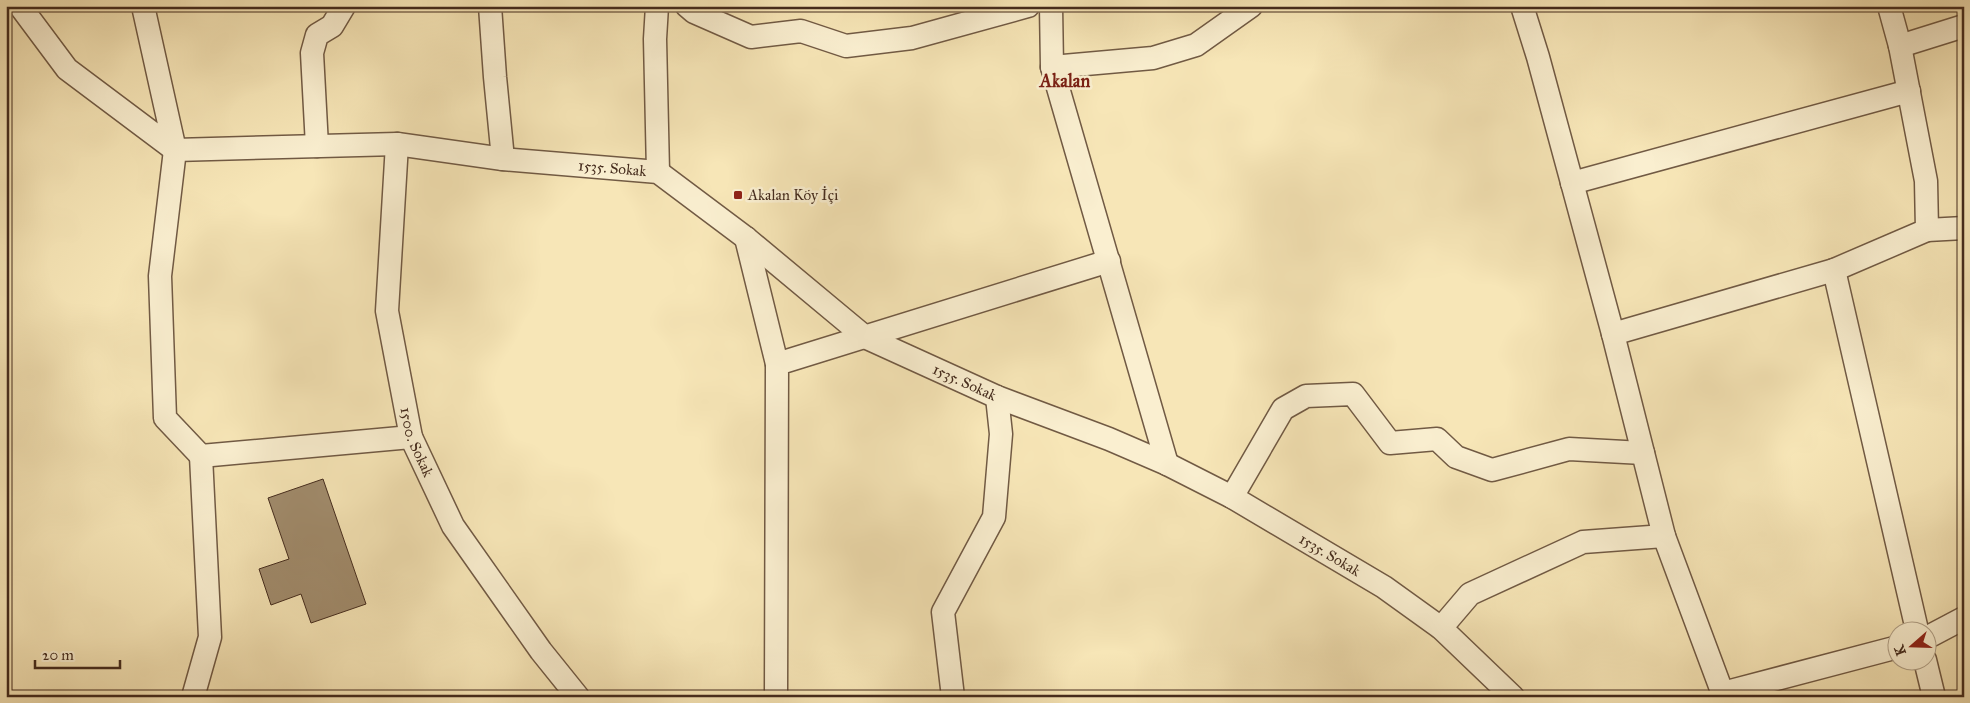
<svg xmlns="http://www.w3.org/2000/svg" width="1970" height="703" font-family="'IM FELL Great Primer',serif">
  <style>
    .building { fill: #a18c6d; stroke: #442b1d }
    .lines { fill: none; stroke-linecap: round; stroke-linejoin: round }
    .minor-casing { stroke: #715a44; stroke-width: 25 }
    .minor { stroke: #faefd0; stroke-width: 22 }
    .poi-dot { fill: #8f2418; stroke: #faefd0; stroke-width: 2 }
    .labels { text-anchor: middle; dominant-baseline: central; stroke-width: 5; stroke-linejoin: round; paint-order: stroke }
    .street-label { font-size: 15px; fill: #442b1d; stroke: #faefd0 }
    .poi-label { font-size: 15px; fill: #442b1d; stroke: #faefd0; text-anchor: start }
    .quarter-label { font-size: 18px; font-weight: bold; fill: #7a1f14; stroke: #faefd0 }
  </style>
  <rect width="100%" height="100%" fill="#f7e6b7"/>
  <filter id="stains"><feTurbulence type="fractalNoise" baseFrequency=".004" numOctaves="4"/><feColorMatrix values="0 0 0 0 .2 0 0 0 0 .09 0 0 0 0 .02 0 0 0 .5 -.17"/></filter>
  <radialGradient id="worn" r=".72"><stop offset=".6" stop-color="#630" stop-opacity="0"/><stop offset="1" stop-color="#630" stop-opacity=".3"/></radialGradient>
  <!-- building -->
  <path class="building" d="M 323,479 L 366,604 L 311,623 L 301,594 L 271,605 L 259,569 L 289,559 L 268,498 Z"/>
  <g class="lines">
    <!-- minor casing -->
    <g class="minor-casing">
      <g id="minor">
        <path d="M 20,6 L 67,69 L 175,150 L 143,6"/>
        <path d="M 490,6 L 495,77 L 503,159"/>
        <path d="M 657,6 L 655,39 L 658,172"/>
        <path d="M 687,6 L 694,12 L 751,37 L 801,31 L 846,46 L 912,38 L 1028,6"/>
        <path d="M 1051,6 L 1052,67 L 1167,464"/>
        <path d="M 1522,6 L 1538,57 L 1613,334 L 1664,536 L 1724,697"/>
        <path d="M 1900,46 L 1964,26"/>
        <path d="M 1052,67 L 1153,58 L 1196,45 L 1251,6"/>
        <path id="s1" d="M 397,144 L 387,311 L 411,437 L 453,526 L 541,651 L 578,697"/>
        <path d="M 317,146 L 312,53 L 317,35 L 332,26 L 344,6"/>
        <path d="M 1572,183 L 1909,91"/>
        <path d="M 1927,230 L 1964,228"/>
        <path d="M 746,238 L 777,364"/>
        <path d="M 1834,270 L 1917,630"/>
        <path d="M 1613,334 L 1834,270 L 1927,230 L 1926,181 L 1900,46 L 1889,6"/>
        <path id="s2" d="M 411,437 L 201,456 L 165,418 L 160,276 L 175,150 L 397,144 L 503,159 L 658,172 L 746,238 L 865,337 L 997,397 L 1109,439 L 1167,464 L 1232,497 L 1384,587 L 1441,628 L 1513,697"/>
        <path d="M 1232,497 L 1283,409 L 1306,396 L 1353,394 L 1390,443 L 1437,439 L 1456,457 L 1492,470 L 1569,449 L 1643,453"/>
        <path d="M 1441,628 L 1470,594 L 1583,542 L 1664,536"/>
        <path d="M 1928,637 L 1964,618"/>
        <path d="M 1925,660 L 1934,697"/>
        <path d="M 1723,693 L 1898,647"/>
        <path d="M 193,697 L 210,637 L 201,456"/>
        <path d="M 776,697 L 777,364 L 1109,261"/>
        <path d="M 953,697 L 943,612 L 994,517 L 1001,434 L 997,397"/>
      </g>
    </g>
    <!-- minor -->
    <use href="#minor" class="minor"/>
  </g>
  <!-- markers -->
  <rect class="poi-dot" x="733" y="190" width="10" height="10" rx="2.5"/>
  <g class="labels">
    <!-- street labels -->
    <g class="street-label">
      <text stroke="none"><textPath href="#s2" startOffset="971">1535. Sokak</textPath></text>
      <text stroke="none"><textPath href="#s2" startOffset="1391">1535. Sokak</textPath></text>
      <text stroke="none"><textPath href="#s1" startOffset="302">1500. Sokak</textPath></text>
      <text stroke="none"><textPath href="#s2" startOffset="1796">1535. Sokak</textPath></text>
    </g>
    <!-- poi labels -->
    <g class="poi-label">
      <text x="748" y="195">Akalan Köy İçi</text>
    </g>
    <!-- quarter labels -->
    <g class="quarter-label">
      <text x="1065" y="81">Akalan</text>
    </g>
  </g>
  <!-- margin -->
  <rect width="1970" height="703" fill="none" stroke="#f7e6b7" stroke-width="25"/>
  <rect x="8" y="8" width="1955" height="688" fill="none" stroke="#442b1d" stroke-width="2.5"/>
  <rect x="12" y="12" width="1945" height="678" fill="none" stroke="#442b1d"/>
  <!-- north arrow -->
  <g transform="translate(1912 646) rotate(250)"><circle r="24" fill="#faefd0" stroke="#b1a188"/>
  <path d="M0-4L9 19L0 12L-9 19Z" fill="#8f2418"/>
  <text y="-8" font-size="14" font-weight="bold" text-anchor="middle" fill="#442b1d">K</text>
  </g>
  <!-- scale -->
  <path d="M35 660v8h85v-8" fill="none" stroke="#442b1d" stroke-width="2.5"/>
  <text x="42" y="660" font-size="15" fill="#442b1d" stroke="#faefd0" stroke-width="4" paint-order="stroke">20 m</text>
  <rect width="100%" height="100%" filter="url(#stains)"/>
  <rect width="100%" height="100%" fill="url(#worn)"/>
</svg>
